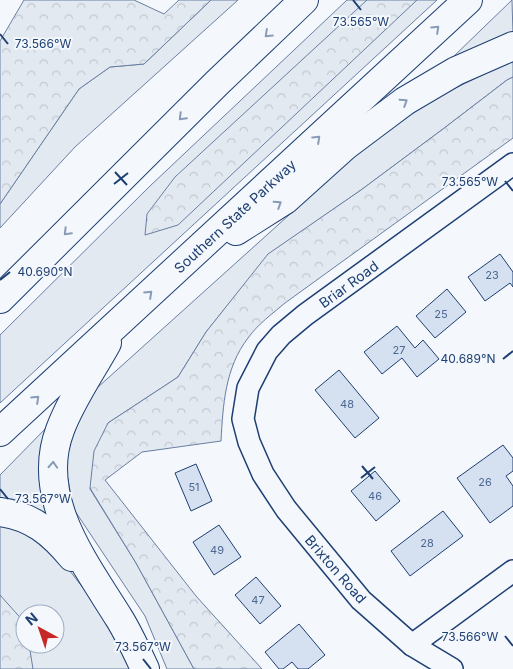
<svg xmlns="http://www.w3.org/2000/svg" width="513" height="669" font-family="Inter,sans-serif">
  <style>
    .green { fill: #e3e9f0; stroke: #687fa3; fill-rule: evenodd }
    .forest { fill: url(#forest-crowns); stroke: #687fa3 }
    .building { fill: #d5e0f0; stroke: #1d3f73 }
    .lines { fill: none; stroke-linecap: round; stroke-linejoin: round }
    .minor-casing { stroke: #1d3f73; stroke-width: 24 }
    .motorway-casing { stroke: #1d3f73; stroke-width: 30 }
    .minor { stroke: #f4f7fb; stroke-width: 21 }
    .motorway { stroke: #f4f7fb; stroke-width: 28 }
    .oneway { stroke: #889bb7 }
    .ticks { fill: none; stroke: #1d3f73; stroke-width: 2 }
    .labels { text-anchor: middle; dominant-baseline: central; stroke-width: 4; stroke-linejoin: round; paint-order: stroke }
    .number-label { font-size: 11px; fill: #4b6792 }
    .street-label { font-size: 14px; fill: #1d3f73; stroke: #f4f7fb }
    .ticks-label { font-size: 12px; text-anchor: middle; fill: #1d3f73; stroke: #f4f7fb; stroke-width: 4; stroke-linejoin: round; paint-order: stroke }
  </style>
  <defs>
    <pattern id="forest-crowns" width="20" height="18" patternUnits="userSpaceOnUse" patternTransform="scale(1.25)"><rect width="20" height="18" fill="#e3e9f0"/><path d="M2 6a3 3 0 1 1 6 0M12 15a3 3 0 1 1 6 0" fill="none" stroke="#c2c9d1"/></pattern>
  </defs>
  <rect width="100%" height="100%" fill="#f4f7fb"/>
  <!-- green -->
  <path class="green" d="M 211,0 L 238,0 L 75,147 L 0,228 L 0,204 L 79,89 L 110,67 L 144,64 Z
    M 347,0 L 437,0 L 0,403 L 0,335 L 150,186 Z
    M 512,0 L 513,36 L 452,58 Z
    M 513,60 L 513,77 L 507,80 L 443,129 L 361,190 L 269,254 L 206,332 L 178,377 L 108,423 L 90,489 L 136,563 L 194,669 L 167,669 L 145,616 L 73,508 L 65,462 L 75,424 L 97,388 L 359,152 L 433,99 Z
    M 50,424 L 48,515 L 27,504 L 0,500 L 0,475 Z
    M 0,526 L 35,534 L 63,562 L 101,611 L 131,669 L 0,669 ZM 25,614 L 55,614 L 55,644 L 25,644 Z"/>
  <!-- forest -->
  <path class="forest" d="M 24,0 L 134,0 L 164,14 L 179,0 L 211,0 L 144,64 L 110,67 L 79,89 L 0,204 L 0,41 Z
    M 367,0 L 417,0 L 178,225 L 145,235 L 147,214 L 175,177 Z
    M 513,77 L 513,138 L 285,303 C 272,314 258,324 248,338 C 225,368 223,405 221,441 L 142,452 L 105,480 L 196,596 L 262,669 L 194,669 L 136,563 L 90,488 L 94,451 L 108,423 L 178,377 L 206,332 L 268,254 L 361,190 L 443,129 L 507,80 Z
    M 0,595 L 25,623 L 25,644 L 29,644 L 33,669 L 0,669 Z"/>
  <!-- building -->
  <path class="building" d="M 500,254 L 513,272 L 513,287 L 510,283 L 485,301 L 468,277 Z
    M 447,289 L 466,312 L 435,338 L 416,316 Z
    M 397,326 L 415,348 L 423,340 L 439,359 L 417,377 L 402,358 L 382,374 L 364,352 Z
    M 339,370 L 379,418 L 355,438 L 315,390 Z
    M 503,445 L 513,458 L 513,471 L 506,476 L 513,486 L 513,506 L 490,523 L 457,478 Z
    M 196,464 L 212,501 L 191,511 L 175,473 Z
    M 375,471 L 400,501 L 376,521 L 351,491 Z
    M 443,511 L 463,536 L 410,576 L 391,551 Z
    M 219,525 L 241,557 L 214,575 L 193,542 Z
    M 256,577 L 281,606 L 260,624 L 235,595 Z
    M 299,624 L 325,655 L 308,669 L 298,669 L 292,662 L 283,669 L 279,669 L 265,652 Z"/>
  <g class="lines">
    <!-- minor casing -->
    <g class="minor-casing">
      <g id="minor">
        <path d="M 412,645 L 513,571"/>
        <path id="s1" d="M 452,669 L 412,645 L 361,600 L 286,509 L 263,474 L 249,442 L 243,419 L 248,388 L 267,351 L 281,335 L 305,315 L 513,164"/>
      </g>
    </g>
    <!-- motorway casing -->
    <g class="motorway-casing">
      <g id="motorway">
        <path d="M 236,231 L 285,200 L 345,146 L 405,101 L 456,71 L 513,46"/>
        <path d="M 0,299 L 217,83 L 304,0"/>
        <path d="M 107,343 C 91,372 71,400 60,430 C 34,498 85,563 119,618 C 129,634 137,652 145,669"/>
        <path id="s2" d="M 0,432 L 468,0"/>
        <path d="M 0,512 C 32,516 52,533 72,557"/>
      </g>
    </g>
    <!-- minor -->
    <use href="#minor" class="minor"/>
    <!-- motorway -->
    <use href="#motorway" class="motorway"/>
  </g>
  <!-- one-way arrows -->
  <defs><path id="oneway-chevron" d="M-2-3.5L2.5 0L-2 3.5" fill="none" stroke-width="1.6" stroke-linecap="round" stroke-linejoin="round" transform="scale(1.25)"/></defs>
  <g class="oneway">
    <use href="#oneway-chevron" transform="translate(436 29) rotate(-43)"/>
    <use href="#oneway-chevron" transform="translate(268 34) rotate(137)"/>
    <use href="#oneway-chevron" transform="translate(404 102) rotate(-33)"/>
    <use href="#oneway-chevron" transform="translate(182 117) rotate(135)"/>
    <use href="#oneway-chevron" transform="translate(317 139) rotate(-43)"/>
    <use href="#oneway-chevron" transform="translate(278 204) rotate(-33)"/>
    <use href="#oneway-chevron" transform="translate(67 232) rotate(135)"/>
    <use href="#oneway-chevron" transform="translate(149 294) rotate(-43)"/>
    <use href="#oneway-chevron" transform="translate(36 399) rotate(-43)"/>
    <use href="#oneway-chevron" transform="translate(53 465) rotate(-87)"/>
  </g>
  <!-- ticks -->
  <path class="ticks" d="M 353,0 L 361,10M 0,34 L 8,44M 115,172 L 127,185M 505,181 L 513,191M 114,184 L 128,173M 0,280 L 10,272M 503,359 L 513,351M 362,466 L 373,479M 361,478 L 375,467M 0,489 L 8,499M 505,636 L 513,646M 143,659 L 151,669"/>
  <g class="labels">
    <!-- number labels -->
    <g class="number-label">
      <text x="492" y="275">23</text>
      <text x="441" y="314">25</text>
      <text x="399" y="350">27</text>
      <text x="347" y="404">48</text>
      <text x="485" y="482">26</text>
      <text x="194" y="487">51</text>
      <text x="375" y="496">46</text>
      <text x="427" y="543">28</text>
      <text x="217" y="550">49</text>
      <text x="258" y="600">47</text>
    </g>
    <!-- street labels -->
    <g class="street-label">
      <text stroke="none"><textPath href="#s2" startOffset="319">Southern State Parkway</textPath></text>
      <text stroke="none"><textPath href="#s1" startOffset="512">Briar Road</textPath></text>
      <text transform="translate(336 569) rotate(49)">Brixton Road</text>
    </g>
  </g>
  <g class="ticks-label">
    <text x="361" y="26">73.565°W</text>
    <text x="43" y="48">73.566°W</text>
    <text x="470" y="186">73.565°W</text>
    <text x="45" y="276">40.690°N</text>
    <text x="468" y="363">40.689°N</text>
    <text x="43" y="503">73.567°W</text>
    <text x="470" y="641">73.566°W</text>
    <text x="143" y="651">73.567°W</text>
  </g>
  <!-- north arrow -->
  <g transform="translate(40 629) rotate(320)"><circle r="24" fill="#f4f7fb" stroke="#9eadc5"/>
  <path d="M0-4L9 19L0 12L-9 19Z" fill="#c62828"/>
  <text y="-8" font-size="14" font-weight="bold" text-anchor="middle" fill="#1d3f73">N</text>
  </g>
</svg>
